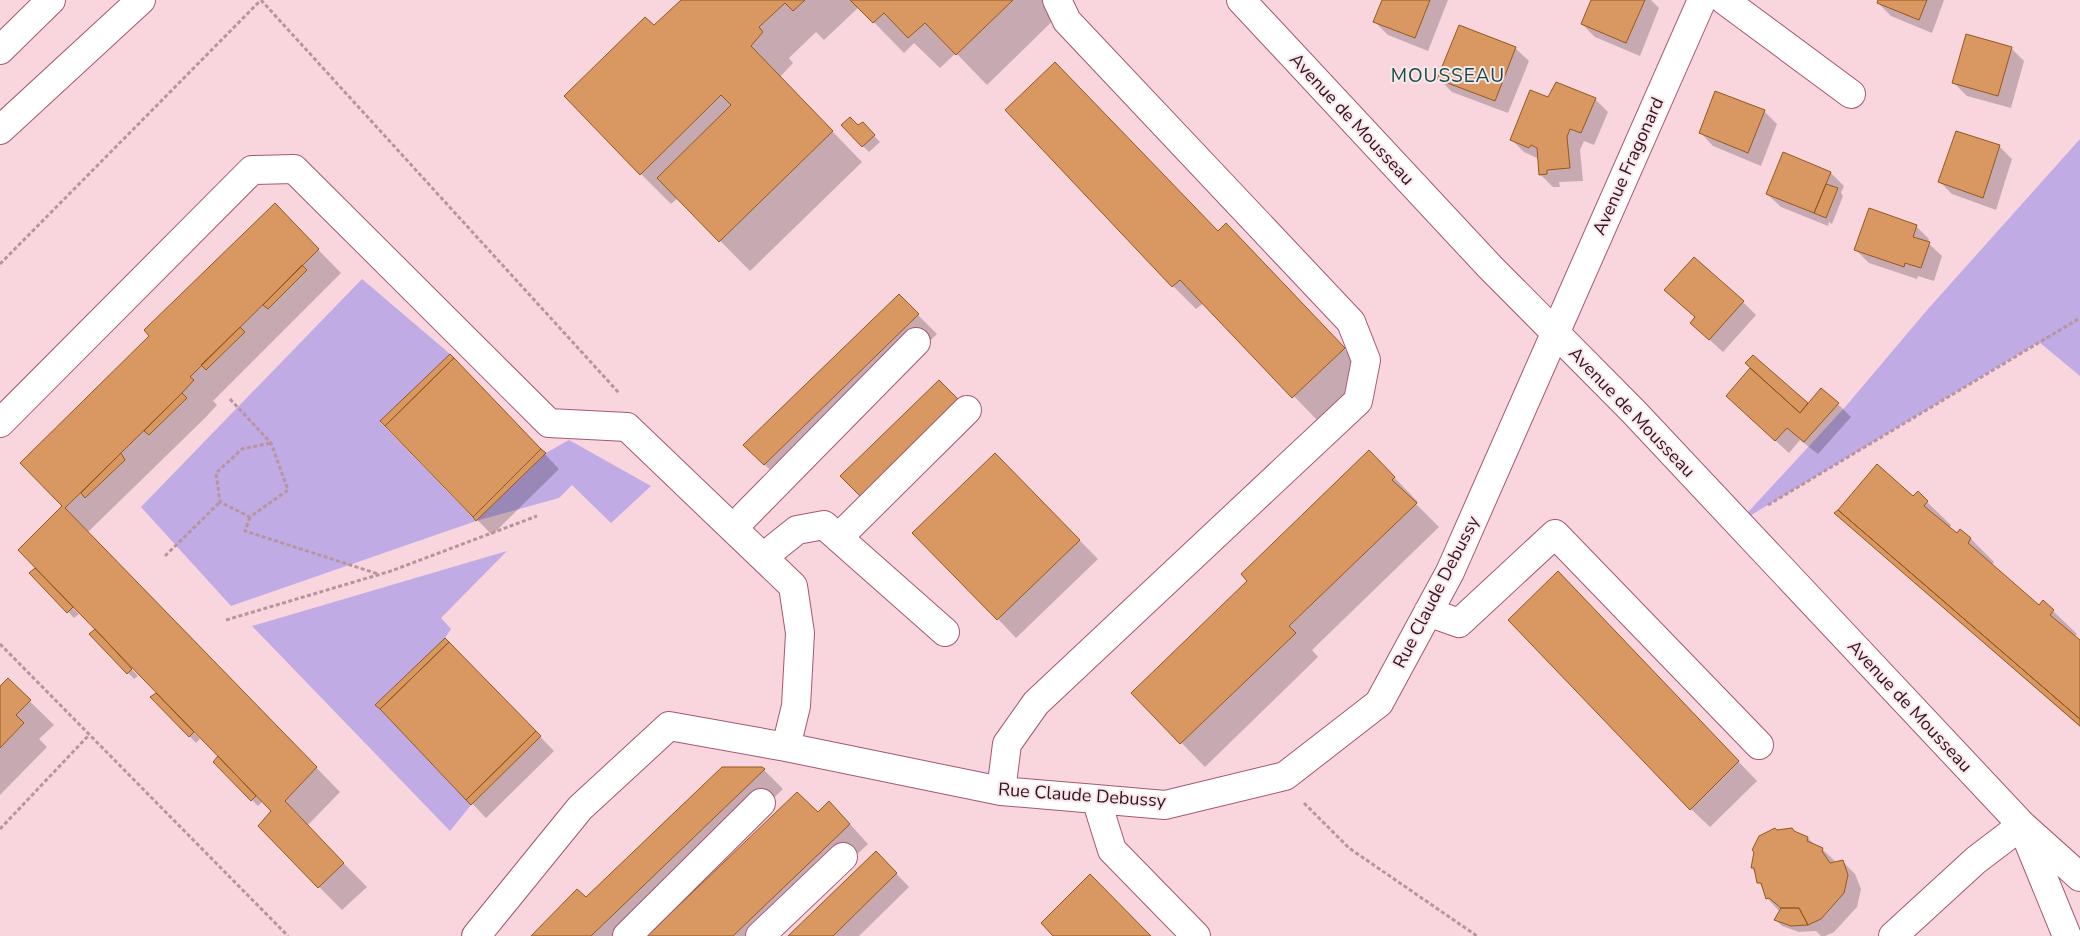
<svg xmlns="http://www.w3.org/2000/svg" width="2080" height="936" font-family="'Nunito Sans',sans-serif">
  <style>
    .green { fill: #c0abe5 }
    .shadow { fill: #0003 }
    .building { fill: #d99861; stroke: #94581d }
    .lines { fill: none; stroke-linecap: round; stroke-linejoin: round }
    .minor-casing { stroke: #a65871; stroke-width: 30 }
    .major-casing { stroke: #a65871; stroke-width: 30 }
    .path { stroke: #b7949e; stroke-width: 3; stroke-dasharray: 4 2.5; stroke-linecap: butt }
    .minor { stroke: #fff; stroke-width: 28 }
    .major { stroke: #fff; stroke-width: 28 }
    .labels { text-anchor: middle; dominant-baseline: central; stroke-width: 4; stroke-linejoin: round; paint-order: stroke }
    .street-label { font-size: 18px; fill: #33131e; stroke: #fae7ec }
    .neighbourhood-label { font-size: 19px; letter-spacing: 1px; fill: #114b42; stroke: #fae7ec }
  </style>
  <rect width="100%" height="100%" fill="#f9d5de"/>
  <!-- green -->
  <path class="green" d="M 2080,139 L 2080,376 L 2039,342 L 1738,523 L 1846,406 L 1928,309 Z
    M 362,279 L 450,354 L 380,422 L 476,521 L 546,453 L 569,440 L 651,486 L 611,523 L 572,485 L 559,498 L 476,521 L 231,606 L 141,507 Z
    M 507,551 L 441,618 L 451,629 L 445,638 L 376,705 L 471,805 L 450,831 L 252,626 Z"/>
  <!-- shadow -->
  <path class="shadow" d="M 683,0 L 1074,0 L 987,85 L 956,53 L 940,68 L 914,43 L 904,53 L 859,7 L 824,40 L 816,32 L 789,58 L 793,63 L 780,77 L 862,162 L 750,271 L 678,198 L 671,204 L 641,174 L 654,27 Z
    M 1384,0 L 1448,0 L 1428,51 L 1388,35 L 1375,22 Z
    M 1592,0 L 1651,0 L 1659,8 L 1640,56 L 1595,37 L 1582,24 Z
    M 1879,0 L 1944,0 L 1932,33 L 1891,16 L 1878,3 Z
    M 1515,48 L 1529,61 L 1508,113 L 1452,92 L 1439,79 Z
    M 2011,48 L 2024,61 L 2011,108 L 1967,96 L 1954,83 Z
    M 1549,99 L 1595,99 L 1608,112 L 1594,145 L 1584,141 L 1580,150 L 1583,181 L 1559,182 L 1560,187 L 1553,187 L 1540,174 L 1539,159 L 1524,152 L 1511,139 Z
    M 1764,111 L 1777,124 L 1761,166 L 1713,146 L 1700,132 Z
    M 863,124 L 880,142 L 869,152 L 842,125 L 858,127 Z
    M 1999,146 L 2012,159 L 1996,210 L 1952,194 L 1939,181 Z
    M 1784,154 L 1831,173 L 1844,186 L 1841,193 L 1843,196 L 1832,224 L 1829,222 L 1828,226 L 1781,207 L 1767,194 Z
    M 1916,226 L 1929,239 L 1928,243 L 1942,256 L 1934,281 L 1918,276 L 1917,279 L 1869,263 L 1856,250 Z
    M 298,229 L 341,273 L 213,401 L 217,405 L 206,417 L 88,532 L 340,792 L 307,826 L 367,887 L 342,910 L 259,826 L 273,811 L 263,801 L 258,806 L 215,762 L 220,756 L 103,636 L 101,637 L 138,676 L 134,679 L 91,634 L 101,636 L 64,507 Z
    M 1219,232 L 1250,249 L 1367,373 L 1317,420 L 1204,303 L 1196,309 L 1173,286 Z
    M 899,296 L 937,334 L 784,483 L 763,463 Z
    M 1743,302 L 1756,315 L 1723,352 L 1691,323 L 1696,318 L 1679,303 Z
    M 1753,356 L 1808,405 L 1838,404 L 1851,417 L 1818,454 L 1800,440 L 1789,453 L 1727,396 L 1752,369 Z
    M 473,378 L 559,469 L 492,535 L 382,422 Z
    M 939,382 L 873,508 L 841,476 Z
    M 995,455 L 1098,559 L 1016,638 L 998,619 Z
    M 1392,475 L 1418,502 L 1416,504 L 1439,527 L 1312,650 L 1318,657 L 1205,767 L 1133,693 Z
    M 1914,498 L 1927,502 L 1951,525 L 1949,528 L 1957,534 L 1971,539 L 1994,562 L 1992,565 L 2039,606 L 2053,611 L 2077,634 L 2074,637 L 2080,642 L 2080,727 L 1836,513 Z
    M 35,570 L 79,614 L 74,618 L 31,573 Z
    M 1576,591 L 1757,781 L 1710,827 L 1691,809 Z
    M 445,639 L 554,751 L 486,818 L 468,799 Z
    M 8,680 L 54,725 L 39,739 L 47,747 L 0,795 L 0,688 Z
    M 156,694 L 200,739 L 196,743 L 152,697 Z
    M 762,768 L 783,789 L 629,936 L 532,936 L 586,899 Z
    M 818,814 L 848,822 L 868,844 L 772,936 L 648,936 Z
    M 1795,833 L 1808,838 L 1815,845 L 1822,849 L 1836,862 L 1842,861 L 1855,874 L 1861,889 L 1857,907 L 1834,932 L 1825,936 L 1821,936 L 1816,931 L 1799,932 L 1782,926 L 1775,919 L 1780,912 L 1767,898 L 1752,867 Z
    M 889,866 L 909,887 L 859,936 L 790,936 Z"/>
  <!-- building -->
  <path class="building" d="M 681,0 L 805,0 L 793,11 L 785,3 L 759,27 L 763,32 L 751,46 L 833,131 L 719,242 L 657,178 L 731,105 L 721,95 L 640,175 L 564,96 L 645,17 L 654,25 Z
    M 850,0 L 1013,0 L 956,55 L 925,23 L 908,38 L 884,13 L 873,23 Z
    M 1382,0 L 1430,0 L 1415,38 L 1373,22 Z
    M 1591,0 L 1645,0 L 1626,43 L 1581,24 Z
    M 1878,0 L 1927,0 L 1919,20 L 1877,3 Z
    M 1459,25 L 1516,47 L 1495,101 L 1437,79 Z
    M 1966,34 L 2012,47 L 1998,96 L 1952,83 Z
    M 1055,62 L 1218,231 L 1226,223 L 1345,348 L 1292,398 L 1180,280 L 1172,287 L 1005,110 Z
    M 1556,82 L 1596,98 L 1581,133 L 1570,129 L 1567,137 L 1570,168 L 1547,170 L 1547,174 L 1539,175 L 1537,148 L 1531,145 L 1529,148 L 1510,140 L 1530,90 L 1548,97 Z
    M 1715,91 L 1765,110 L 1748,153 L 1699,133 Z
    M 850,117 L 858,125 L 863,122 L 875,135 L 862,147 L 841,125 Z
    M 1956,131 L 2000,145 L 1983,198 L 1938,182 Z
    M 1783,152 L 1831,172 L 1814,213 L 1766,194 Z
    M 1826,184 L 1838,188 L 1826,218 L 1814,213 Z
    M 275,203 L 319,249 L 190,377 L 194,380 L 182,393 L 65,508 L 317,767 L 285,801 L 344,863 L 318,888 L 258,826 L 271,811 L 18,550 L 62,506 L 20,463 L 149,336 L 144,330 Z
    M 1869,208 L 1917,225 L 1913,237 L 1930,242 L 1921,268 L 1905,263 L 1904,267 L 1854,250 Z
    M 1694,257 L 1744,301 L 1709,340 L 1690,323 L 1695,317 L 1664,290 Z
    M 302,265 L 307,270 L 268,309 L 263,305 Z
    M 899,294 L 919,314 L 764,465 L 743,445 Z
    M 240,327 L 245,332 L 206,370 L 201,365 Z
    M 450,354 L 454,358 L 385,426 L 380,421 Z
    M 1753,355 L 1808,403 L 1800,413 L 1745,363 Z
    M 454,358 L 541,449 L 473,517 L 385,426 Z
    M 1750,368 L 1800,413 L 1821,388 L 1839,403 L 1804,442 L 1787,428 L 1775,441 L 1726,396 Z
    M 939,380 L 959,400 L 860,496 L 840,476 Z
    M 182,393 L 187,398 L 149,435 L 144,431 Z
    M 541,449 L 546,453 L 476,521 L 473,517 Z
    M 1369,450 L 1395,477 L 1392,480 L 1417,503 L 1289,626 L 1296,633 L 1180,744 L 1131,693 L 1247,581 L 1241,574 Z
    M 121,453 L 125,460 L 85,498 L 81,493 Z
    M 995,453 L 1080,540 L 997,620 L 912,533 Z
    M 1877,464 L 1913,496 L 1918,491 L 1928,501 L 1924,506 L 1957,533 L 1960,529 L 1971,538 L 1968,543 L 2039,605 L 2043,600 L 2054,610 L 2050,615 L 2080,640 L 2080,719 L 1838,510 Z
    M 1838,510 L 2080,719 L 2080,726 L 1834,513 Z
    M 35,568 L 73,607 L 67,613 L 29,573 Z
    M 1558,571 L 1739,761 L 1690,810 L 1508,620 Z
    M 95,629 L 132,669 L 127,674 L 89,634 Z
    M 445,638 L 449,642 L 380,709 L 375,705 Z
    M 449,642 L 536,731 L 466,800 L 380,709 Z
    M 8,678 L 31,700 L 16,715 L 24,723 L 0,748 L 0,686 Z
    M 156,693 L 194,732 L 189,737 L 150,697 Z
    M 536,731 L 541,736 L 471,805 L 466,800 Z
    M 218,756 L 256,796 L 251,801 L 213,762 Z
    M 722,767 L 762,767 L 765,769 L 591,936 L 531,936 L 577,889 L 586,897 Z
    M 797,792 L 818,812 L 829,801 L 850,824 L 733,936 L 647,936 Z
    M 1775,828 L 1777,830 L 1792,828 L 1794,831 L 1808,837 L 1807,841 L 1823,848 L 1822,851 L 1830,863 L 1843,860 L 1848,875 L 1844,893 L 1821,919 L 1808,925 L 1799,908 L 1781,908 L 1769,898 L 1766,899 L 1761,883 L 1757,883 L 1754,868 L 1751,868 L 1754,852 L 1752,850 L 1759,836 Z
    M 876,851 L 897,873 L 833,936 L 788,936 Z
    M 1090,874 L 1151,936 L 1053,936 L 1041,923 Z
    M 1781,908 L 1799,908 L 1808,925 L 1791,926 L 1774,920 Z"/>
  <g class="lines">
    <!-- minor casing -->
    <g class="minor-casing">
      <path id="minor" d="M 1241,0 L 1490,267 L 1633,411 L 2022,825 L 2080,877
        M 1724,0 L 1851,94
        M 0,423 L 252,170 L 294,169 L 549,423 L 627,427 L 793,586 L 800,633 L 796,706 L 786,747
        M 733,528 L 916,342
        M 839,537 L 967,410
        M 763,557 L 797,530 L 824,525 L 945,632
        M 1428,612 L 1459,623 L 1555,534 L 1759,745
        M 1001,791 L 1007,744 L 1036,703 L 1358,401 L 1366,360 L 1351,322 L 1067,21 L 1057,0
        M 1096,799 L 1112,850 L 1196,936
        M 2024,831 L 2067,936
        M 476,936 L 580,808 L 669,726 L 786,747 L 1001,791 L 1096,799 L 1165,805 L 1285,776 L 1379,703 L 1450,572 L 1702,0
        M 627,936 L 761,803
        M 760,936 L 843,857
        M 1893,936 L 1976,860 L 2022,825"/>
    </g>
    <!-- major casing -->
    <g class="major-casing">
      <path id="major" d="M 0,50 L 51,0
        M 0,130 L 141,0"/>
    </g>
    <!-- path -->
    <path class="path" d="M 261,0 L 619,393
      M 0,264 L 261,0
      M 230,399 L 271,443 L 288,490 L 250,517 L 220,502 L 216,473 L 242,449 L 271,443
      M 1768,505 L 2080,318
      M 250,517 L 245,531 L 378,574
      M 165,556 L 220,502
      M 226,620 L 391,571 L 537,516
      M 0,644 L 288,936
      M 1304,803 L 1349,848 L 1477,936
      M 0,829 L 89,735"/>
    <!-- minor -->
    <use href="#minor" class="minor"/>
    <!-- major -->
    <use href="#major" class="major"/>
  </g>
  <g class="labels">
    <!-- street labels -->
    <g class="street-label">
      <text transform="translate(1352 119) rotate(47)">Avenue de Mousseau</text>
      <text transform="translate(1628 166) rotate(-66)">Avenue Fragonard</text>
      <text transform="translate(1632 412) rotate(46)">Avenue de Mousseau</text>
      <text transform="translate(1436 592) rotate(-63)">Rue Claude Debussy</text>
      <text transform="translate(1910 706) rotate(47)">Avenue de Mousseau</text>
      <text transform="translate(1082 795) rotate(4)">Rue Claude Debussy</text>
    </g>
    <!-- neighbourhood labels -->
    <g class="neighbourhood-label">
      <text x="1448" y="76">MOUSSEAU</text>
    </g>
  </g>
</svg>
